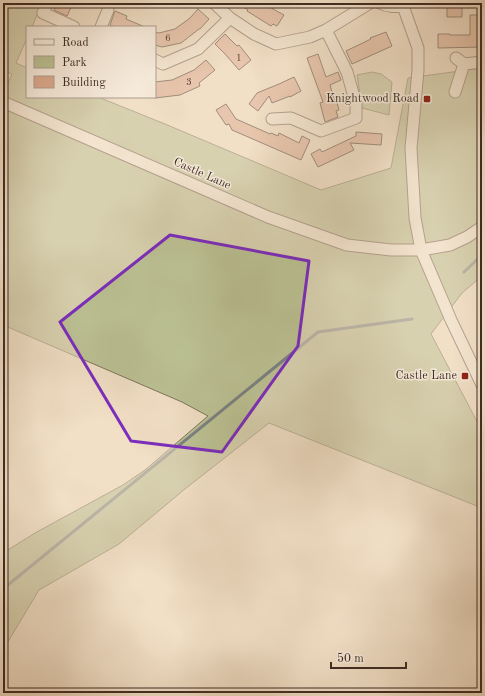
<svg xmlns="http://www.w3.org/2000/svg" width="485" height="696" font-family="'Old Standard TT',serif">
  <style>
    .green { fill: #bbc194; stroke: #7d765c }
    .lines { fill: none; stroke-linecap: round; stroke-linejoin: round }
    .stream { stroke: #7a8182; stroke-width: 3 }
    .building { fill: #dda98f; stroke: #3f2c24 }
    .minor-casing { stroke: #6c594c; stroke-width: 13 }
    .minor { stroke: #f6eada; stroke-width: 11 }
    .marked { fill: none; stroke: #7b2cbf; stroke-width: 3; stroke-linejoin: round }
    .poi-dot { fill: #8f2418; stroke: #f6eada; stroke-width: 1.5 }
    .labels { text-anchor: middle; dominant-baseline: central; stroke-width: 3; stroke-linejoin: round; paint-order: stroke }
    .number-label { font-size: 10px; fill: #664b3f }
    .poi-label { font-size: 12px; fill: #3f2c24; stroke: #f6eada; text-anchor: end }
    .street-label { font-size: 12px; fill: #3f2c24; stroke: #f6eada }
  </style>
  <rect width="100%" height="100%" fill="#f1dfc6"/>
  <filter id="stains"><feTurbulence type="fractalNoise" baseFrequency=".005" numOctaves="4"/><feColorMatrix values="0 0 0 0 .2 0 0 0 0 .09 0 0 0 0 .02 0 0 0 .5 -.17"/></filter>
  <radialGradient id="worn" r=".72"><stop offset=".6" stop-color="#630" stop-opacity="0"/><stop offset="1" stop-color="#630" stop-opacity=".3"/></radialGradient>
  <!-- green -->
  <path class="green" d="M 3,3 L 42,3 L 32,27 L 27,27 L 27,38 L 16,63 L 27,68 L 27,97 L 98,97 L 165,124 L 321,190 L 391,168 L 408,78 L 482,68 L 482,276 L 462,293 L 431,334 L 482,431 L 482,508 L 269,423 L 185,489 L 119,544 L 39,590 L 3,650 L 3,553 L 35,533 L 123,485 L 145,470 L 208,416 L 182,402 L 3,325 L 3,84 L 7,85 L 12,74 L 3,71 Z
    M 372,72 L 381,74 L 392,82 L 389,115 L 362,108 L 357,75 Z"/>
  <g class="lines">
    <!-- stream -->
    <path class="stream" d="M 464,272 L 482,255
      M 3,589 L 318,332 L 412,319"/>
  </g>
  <!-- building -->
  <path class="building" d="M 57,3 L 73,3 L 67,16 L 54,10 Z
    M 236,3 L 258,3 L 265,7 L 266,5 L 284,15 L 277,26 L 273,24 L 271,26 L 247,11 L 248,10 Z
    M 447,3 L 462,3 L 462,17 L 447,17 Z
    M 198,9 L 209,19 L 200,29 L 199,29 L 181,43 L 162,47 L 155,45 L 155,32 L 159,33 L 175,29 L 190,18 Z
    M 115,11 L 127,16 L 126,19 L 145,27 L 115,27 L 110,25 Z
    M 470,15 L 482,15 L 482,47 L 438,48 L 438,34 L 450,34 L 450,35 L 470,35 Z
    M 386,32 L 392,46 L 352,64 L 346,51 L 371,39 L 370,38 Z
    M 225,34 L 237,46 L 239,45 L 251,60 L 239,70 L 225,54 L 215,44 Z
    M 318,54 L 326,77 L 338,72 L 341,80 L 330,85 L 334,99 L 336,99 L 339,110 L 336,111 L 338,117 L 325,122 L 320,103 L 323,102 L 307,58 Z
    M 206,60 L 215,70 L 199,83 L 200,86 L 180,95 L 155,98 L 155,82 L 172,80 L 194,70 Z
    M 294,77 L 301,91 L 290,97 L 290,96 L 272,103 L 269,96 L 258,111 L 249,104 L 257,93 L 279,84 Z
    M 226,104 L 236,119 L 270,134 L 271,133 L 278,136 L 279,133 L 299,143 L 302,136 L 310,140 L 301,160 L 232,130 L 229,124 L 226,125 L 216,110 Z
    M 356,132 L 382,134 L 381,145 L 350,143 L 354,150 L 318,167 L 311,154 L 320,149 L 322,152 L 356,136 Z"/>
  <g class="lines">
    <!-- minor casing -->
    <g class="minor-casing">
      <path id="minor" d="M 47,3 L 43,13 L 74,27
        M 214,3 L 230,18 L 254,34 L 276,44 L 310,37 L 326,30 L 370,3
        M 380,3 C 388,7 394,7 403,6 L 406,3
        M 403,6 L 418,48 L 418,70 L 411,148 L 415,218 L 421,250 L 451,320 L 482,385
        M 101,27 L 108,10
        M 456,58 L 464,64
        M 155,60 L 163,64 L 198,49 L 230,18
        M 455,92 L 464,64 L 482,62
        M 3,102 L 268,217 L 347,245 L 391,250 L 421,250 L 450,245 L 467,237 L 482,227
        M 272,119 L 291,118 L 321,131 L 356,118 L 356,104 L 347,72 L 326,30"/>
    </g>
    <!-- minor -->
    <use href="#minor" class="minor"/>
  </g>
  <!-- marked area -->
  <path d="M0 0H485V696H0ZM 170,235 L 309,261 L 298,346 L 222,452 L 131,441 L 60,322 Z" fill="#f1dfc6" fill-opacity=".55" fill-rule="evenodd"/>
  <path class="marked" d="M 170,235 L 309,261 L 298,346 L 222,452 L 131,441 L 60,322 Z"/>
  <!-- markers -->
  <g class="poi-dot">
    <rect x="423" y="95" width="8" height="8" rx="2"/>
    <rect x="461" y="372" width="8" height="8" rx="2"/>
  </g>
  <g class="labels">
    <!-- number labels -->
    <g class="number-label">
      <text x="168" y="38">6</text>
      <text x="239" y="58">1</text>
      <text x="189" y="82">3</text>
    </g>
    <!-- poi labels -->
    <g class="poi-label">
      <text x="419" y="99">Knightwood Road</text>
      <text x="457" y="376">Castle Lane</text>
    </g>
    <!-- street labels -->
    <g class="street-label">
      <text transform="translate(202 174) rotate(24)">Castle Lane</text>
    </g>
  </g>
  <!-- margin -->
  <rect width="485" height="696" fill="none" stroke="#f1dfc6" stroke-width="16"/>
  <rect x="4" y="4" width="477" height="688" fill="none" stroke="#3f2c24" stroke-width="2"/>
  <rect x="8" y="8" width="469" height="680" fill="none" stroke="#3f2c24"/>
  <!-- legend -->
  <rect x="26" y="26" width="130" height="72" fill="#f6eada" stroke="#ad9e91"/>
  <rect x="34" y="39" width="20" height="6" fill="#f6eada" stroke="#ad9e91"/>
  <text x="62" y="46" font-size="12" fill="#3f2c24">Road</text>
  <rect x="34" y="56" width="20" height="12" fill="#bbc194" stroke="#ad9e91"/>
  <text x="62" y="66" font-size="12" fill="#3f2c24">Park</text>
  <rect x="34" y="76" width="20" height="12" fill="#dda98f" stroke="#ad9e91"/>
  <text x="62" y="86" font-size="12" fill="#3f2c24">Building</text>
  <!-- scale -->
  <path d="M331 662v6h75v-6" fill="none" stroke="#3f2c24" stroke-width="2"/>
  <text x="337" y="662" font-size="12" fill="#3f2c24" stroke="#f6eada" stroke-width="3" paint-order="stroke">50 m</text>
  <rect width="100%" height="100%" filter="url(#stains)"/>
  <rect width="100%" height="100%" fill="url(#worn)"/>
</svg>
